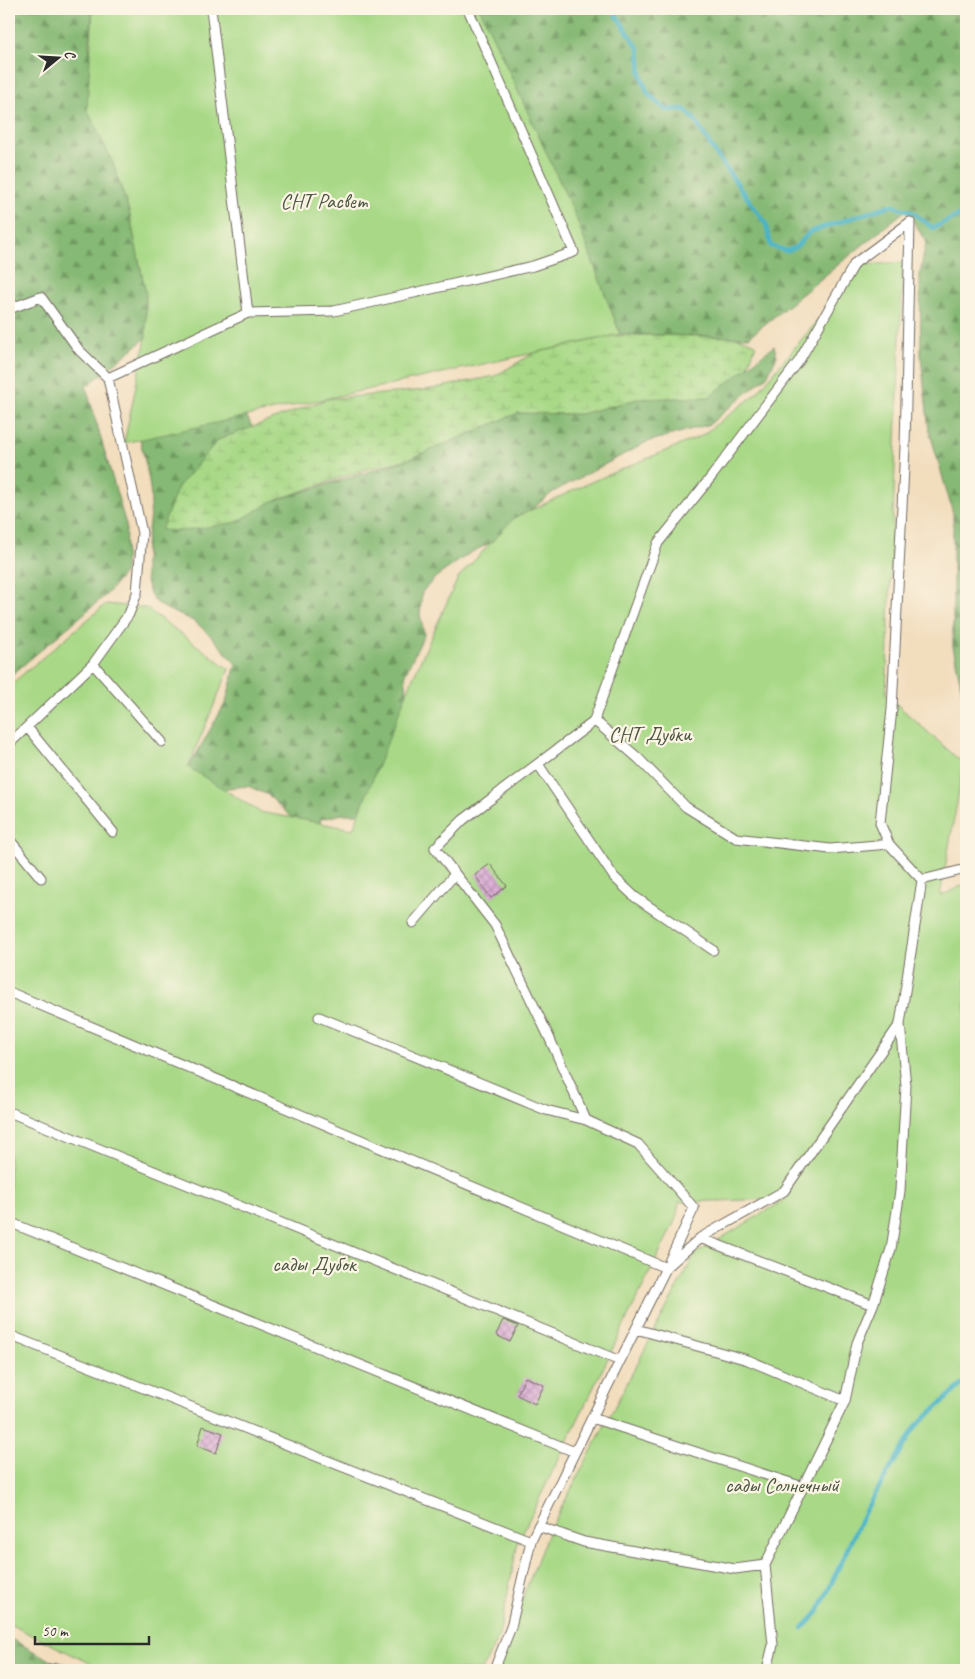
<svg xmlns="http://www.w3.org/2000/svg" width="975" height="1679" font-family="Caveat,sans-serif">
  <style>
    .forest { fill: url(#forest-firs); stroke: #587250 }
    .wetland { fill: url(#wetland-marsh); stroke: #6a8259 }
    .garden { fill: #a9d987; stroke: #6a8259 }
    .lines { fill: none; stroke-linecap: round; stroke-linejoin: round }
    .stream { stroke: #4ab4c7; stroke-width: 4.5 }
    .building { fill: url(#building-cross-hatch) }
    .service-casing { stroke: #71695e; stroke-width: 11 }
    .service { stroke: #fff; stroke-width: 9 }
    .labels { text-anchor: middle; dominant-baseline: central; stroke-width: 4.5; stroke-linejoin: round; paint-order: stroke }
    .park-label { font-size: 21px; fill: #4a5642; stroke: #fcf5e5 }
  </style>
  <defs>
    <pattern id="forest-firs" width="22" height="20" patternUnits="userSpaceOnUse" patternTransform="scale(1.25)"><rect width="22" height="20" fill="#86b974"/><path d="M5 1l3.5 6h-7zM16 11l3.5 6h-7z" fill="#6e975f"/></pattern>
    <pattern id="wetland-marsh" width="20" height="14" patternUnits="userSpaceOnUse" patternTransform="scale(1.25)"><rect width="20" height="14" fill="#a9d987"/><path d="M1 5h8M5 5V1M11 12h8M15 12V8" fill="none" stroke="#92ba75"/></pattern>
    <pattern id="building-cross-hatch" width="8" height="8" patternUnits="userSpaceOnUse" patternTransform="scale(1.25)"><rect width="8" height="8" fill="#dcafd7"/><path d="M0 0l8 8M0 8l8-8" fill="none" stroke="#b38faf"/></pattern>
  </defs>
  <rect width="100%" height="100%" fill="#fcf5e5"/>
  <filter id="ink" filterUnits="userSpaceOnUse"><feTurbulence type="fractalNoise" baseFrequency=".02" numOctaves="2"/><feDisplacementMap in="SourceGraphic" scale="10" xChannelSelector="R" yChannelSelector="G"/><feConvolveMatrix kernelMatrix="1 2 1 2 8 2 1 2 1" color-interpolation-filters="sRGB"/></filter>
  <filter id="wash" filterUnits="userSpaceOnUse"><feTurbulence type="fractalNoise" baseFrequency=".0096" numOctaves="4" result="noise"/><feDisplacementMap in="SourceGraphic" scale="20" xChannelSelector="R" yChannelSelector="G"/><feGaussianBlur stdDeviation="1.12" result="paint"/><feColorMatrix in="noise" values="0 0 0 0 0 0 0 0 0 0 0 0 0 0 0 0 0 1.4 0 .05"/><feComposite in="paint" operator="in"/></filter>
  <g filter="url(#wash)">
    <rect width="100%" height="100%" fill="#f2ddbd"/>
    <!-- forest -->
    <path class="forest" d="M 9,9 L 93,9 L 89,47 L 113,163 L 129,211 L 146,294 L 146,338 L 86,387 L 126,525 L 125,572 L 107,594 L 9,677 Z
      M 480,9 L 966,9 L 966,713 L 953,646 L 953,513 L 929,430 L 921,357 L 920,275 L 926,242 L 906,210 L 749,337 L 620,334 L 575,215 Z
      M 774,346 L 777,356 L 767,376 L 710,424 L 647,442 L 553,492 L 490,543 L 470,553 L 436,577 L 422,592 L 420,614 L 424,635 L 405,674 L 409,714 L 365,814 L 343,814 L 321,819 L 314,839 L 268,795 L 248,786 L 227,788 L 211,803 L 148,838 L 226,702 L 236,664 C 222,649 210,632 193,621 C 183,615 162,609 155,601 C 135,578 151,527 151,500 C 150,473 140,447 137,420 L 242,408 L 253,428 L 218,440 L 237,522 L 273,501 L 409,459 L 518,413 L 580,414 L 637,399 L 709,397 Z
      M 9,1638 L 69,1670 L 9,1670 Z"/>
    <!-- wetland -->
    <path class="wetland" d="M 646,335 L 737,337 L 756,344 L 748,367 L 709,397 L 637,399 L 580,414 L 518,413 L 409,459 L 363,470 L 273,501 L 237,522 L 183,531 L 161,530 L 178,487 L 218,440 L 327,399 L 426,390 L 495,376 L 534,353 L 612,336 Z"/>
    <!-- garden -->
    <path class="garden" d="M 93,9 L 480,9 L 575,215 L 620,334 L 124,443 L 146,338 L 146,294 L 129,211 L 113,163 L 87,109 Z
      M 903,262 L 886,695 L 964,764 L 940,896 L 966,884 L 966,1670 L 494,1670 L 548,1533 L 695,1254 L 786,1199 L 679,1202 L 676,1219 L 518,1542 L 499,1636 L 482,1670 L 110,1670 L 98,1667 L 9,1624 L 9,686 L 106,604 L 146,608 L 229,669 L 188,767 L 260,812 L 353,829 L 414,675 L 458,578 L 514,518 L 591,482 L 701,436 L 755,395 L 864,265 Z"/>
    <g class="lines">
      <!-- stream -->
      <path class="stream" d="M 612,9 L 639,49 L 641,75 L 648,94 L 666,110 L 684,109 L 695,120 L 715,153 L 766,224 L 771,246 L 787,251 L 796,247 L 810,232 L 891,205 L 912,212 L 933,228 L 966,212
        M 959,216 L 966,226
        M 803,1628 L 818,1612 L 865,1511 L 916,1426 L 966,1381"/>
    </g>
    <g id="blocks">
      <!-- building -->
      <path class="building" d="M 490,864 L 507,886 L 491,898 L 475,875 Z
        M 503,1320 L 518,1326 L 510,1342 L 496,1335 Z
        M 525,1377 L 544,1385 L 535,1404 L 517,1395 Z
        M 203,1426 L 223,1433 L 216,1453 L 197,1446 Z"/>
    </g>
  </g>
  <g filter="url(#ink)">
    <use href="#blocks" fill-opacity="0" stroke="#71695e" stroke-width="1"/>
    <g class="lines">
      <!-- service casing -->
      <g class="service-casing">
        <path id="service" d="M 910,222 L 905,447 L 892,709 L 880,823 L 889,844 L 922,880
          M 9,309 L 41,297 L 79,350 L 108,378 L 142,533 L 137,593 L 129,614 L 93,664 L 9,744
          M 248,313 L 334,311 L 533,266 L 574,252 L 468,9
          M 108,378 L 248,313 L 211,9
          M 93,664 L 162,742
          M 27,727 L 113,832
          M 538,764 L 614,877 L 635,897 L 713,950
          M 9,839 L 41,878
          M 889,844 L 830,849 L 736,838 L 686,807 L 638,758 L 594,720 L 658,543 L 712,476 L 799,361 L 855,263 L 910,222
          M 413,923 L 455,874
          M 9,992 L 666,1268 L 694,1208 L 638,1144 L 586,1120 L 549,1037 L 495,925 L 435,848 L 463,820 L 596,720
          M 319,1017 L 546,1110 L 586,1120
          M 9,1112 L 620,1361
          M 9,1222 L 575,1452
          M 700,1238 L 873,1305
          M 636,1329 L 748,1360 L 845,1401
          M 9,1335 L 531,1541
          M 592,1418 L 803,1487
          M 538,1526 L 584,1542 L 735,1569 L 765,1565
          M 50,1670 L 57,1668 L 66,1670
          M 494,1670 L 511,1627 L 531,1541 L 666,1268 L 700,1238 L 784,1191 L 900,1024 L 922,880 L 966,869
          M 767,1670 L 773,1645 L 765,1565 L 845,1401 L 857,1343 L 873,1305 L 891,1249 L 900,1191 L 906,1086 L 900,1024"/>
      </g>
      <!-- service -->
      <use href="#service" class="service"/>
    </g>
  </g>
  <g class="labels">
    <!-- park labels -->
    <g class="park-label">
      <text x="324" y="201">СНТ Расвет</text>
      <text x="650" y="734">СНТ Дубки</text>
      <text x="314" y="1264">сады Дубок</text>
      <text x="782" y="1485">сады Солнечный</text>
    </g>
  </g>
  <!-- margin -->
  <rect width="975" height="1679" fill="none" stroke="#fcf5e5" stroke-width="30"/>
  <!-- north arrow -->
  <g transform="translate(58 58) rotate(72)" stroke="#fcf5e5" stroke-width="4" paint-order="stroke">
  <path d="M0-4L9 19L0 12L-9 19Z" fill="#2b2b2b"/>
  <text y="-8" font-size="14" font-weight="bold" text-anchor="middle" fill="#2b2b2b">С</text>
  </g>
  <!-- scale -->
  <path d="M35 1636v8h114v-8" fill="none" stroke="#2b2b2b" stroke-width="2.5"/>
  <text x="42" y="1636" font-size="15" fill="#2b2b2b" stroke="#fcf5e5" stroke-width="4" paint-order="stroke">50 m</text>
</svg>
